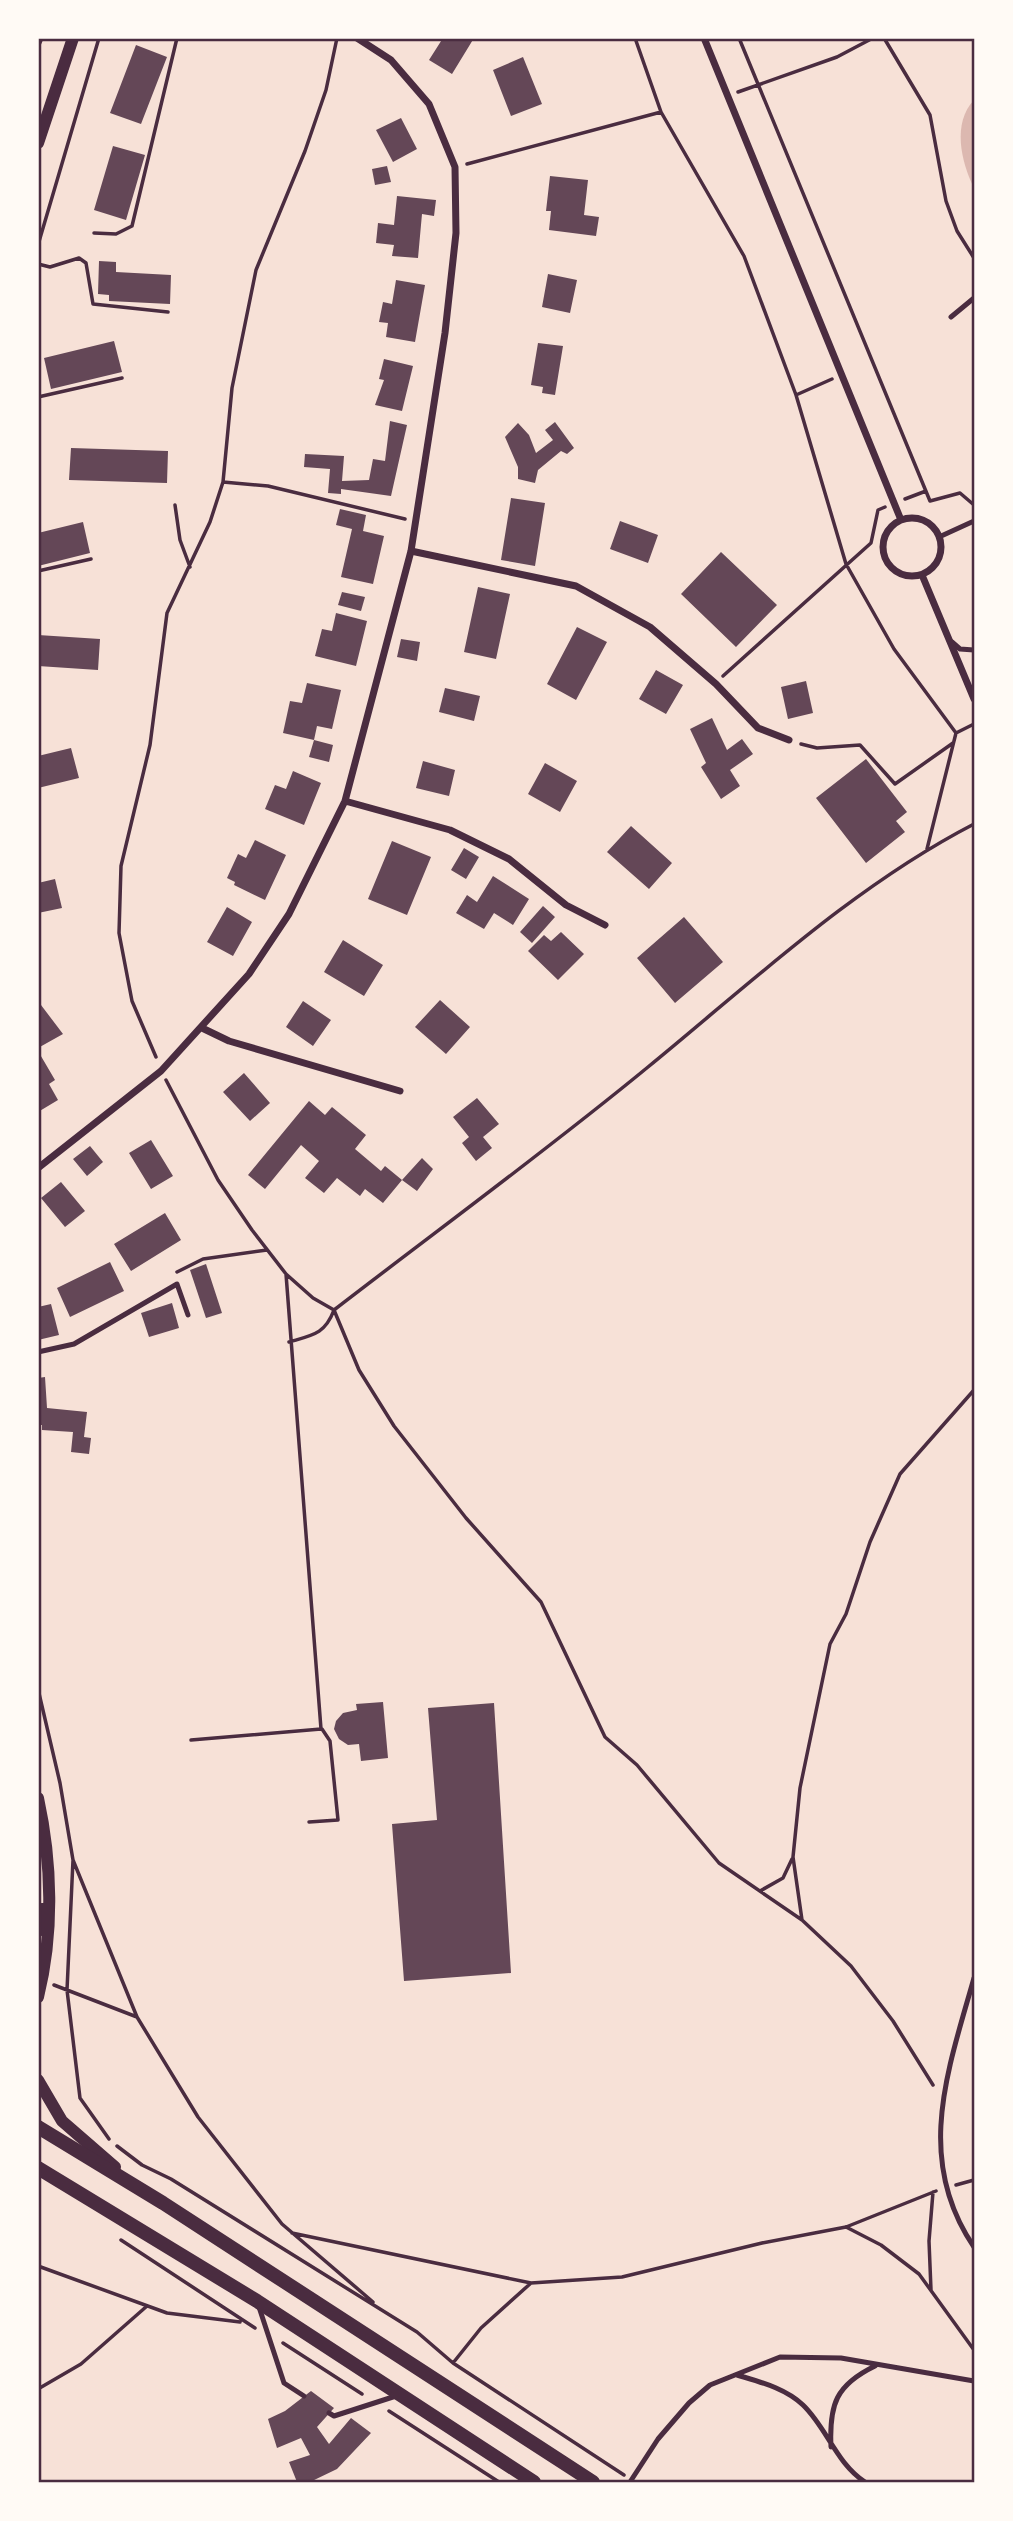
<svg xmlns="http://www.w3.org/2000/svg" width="1013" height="2521" font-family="'Noto Sans',sans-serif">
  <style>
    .water { fill: #dcb8b0 }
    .building { fill: #644757 }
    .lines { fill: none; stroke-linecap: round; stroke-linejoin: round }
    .path { stroke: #4a2c40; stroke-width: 3.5 }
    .service { stroke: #4a2c40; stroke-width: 5 }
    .minor { stroke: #4a2c40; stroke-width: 7 }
    .tertiary { stroke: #4a2c40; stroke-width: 12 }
    .secondary { stroke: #4a2c40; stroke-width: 14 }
    .neatline { fill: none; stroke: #4a2c40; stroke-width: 2.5 }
  </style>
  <rect width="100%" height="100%" fill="#f7e1d7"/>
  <!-- water -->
  <path class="water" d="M 974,100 L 974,188 C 961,162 952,123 974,100 Z"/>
  <!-- building -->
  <path class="building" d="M 443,38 L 474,38 L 452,74 L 429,60 Z
    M 136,45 L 167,57 L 141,124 L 110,113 Z
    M 523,57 L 542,104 L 511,116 L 493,70 Z
    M 401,118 L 417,149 L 393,162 L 376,130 Z
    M 113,146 L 145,155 L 126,220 L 94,210 Z
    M 387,166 L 391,182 L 375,185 L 372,169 Z
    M 550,176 L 588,180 L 584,215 L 599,217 L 596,236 L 549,230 L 551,211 L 546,211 Z
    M 397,196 L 436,200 L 434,216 L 422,214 L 418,258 L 392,256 L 394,245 L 376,243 L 378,223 L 394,225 Z
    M 99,261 L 116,262 L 116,272 L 171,275 L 170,304 L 109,301 L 109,295 L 98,294 Z
    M 548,274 L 577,280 L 570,313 L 542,307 Z
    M 396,280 L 425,285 L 415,342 L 386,337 L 388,323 L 379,322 L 383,302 L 392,304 Z
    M 114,341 L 122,372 L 51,389 L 44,358 Z
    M 538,343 L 563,346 L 555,395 L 542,393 L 543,387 L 531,385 Z
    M 384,359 L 413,366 L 402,411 L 375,405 L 384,380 L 379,379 Z
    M 390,421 L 407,425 L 391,496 L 341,489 L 341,494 L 328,493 L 330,469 L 304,467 L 305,454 L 344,456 L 342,481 L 369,480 L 373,459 L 385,461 Z
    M 555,422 L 574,448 L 567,454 L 561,451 L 538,470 L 535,483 L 518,479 L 518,467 L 505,437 L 518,423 L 529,435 L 536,453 L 553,440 L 545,430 Z
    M 71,448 L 168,451 L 167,483 L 69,480 Z
    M 511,498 L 545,503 L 535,566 L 501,560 Z
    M 340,509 L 366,515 L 363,531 L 384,536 L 373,584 L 341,577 L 352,529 L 336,525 Z
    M 620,521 L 658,535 L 648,563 L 610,549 Z
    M 83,522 L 90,553 L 38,566 L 38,533 Z
    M 721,552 L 777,605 L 736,647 L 681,594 Z
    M 478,587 L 510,594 L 496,659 L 464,652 Z
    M 342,592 L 365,597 L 361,611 L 338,605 Z
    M 336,613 L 367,621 L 356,666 L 315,656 L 322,629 L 332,631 Z
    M 577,627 L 607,642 L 576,700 L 547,684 Z
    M 38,635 L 100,639 L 98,670 L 38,666 Z
    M 401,639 L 420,642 L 417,661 L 397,657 Z
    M 656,670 L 683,685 L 666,714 L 639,699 Z
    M 806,681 L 813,713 L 788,719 L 781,687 Z
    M 307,683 L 341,690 L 332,729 L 317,726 L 314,740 L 333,745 L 329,762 L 309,757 L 314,740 L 283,733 L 290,701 L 302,703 Z
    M 445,688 L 480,696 L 474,721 L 439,712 Z
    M 712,718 L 727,750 L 742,739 L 753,754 L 730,770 L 740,786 L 721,799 L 701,767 L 706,763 L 690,729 Z
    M 71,748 L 79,778 L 38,788 L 38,756 Z
    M 866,759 L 907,812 L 896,821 L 905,832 L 866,863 L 816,798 Z
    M 423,761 L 455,770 L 449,796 L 416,788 Z
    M 545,763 L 577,781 L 560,812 L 528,794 Z
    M 293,771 L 321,783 L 304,825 L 265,809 L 275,785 L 286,789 Z
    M 631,826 L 672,863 L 649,889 L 607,852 Z
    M 255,840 L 286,855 L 265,900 L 234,885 L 235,882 L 227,878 L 238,854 L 246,858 Z
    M 392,841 L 431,857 L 407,915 L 368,899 Z
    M 464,848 L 479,857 L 466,879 L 451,870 Z
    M 493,876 L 529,899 L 513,925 L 494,913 L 484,929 L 456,913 L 467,895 L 477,902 Z
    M 55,879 L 62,908 L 38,913 L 38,883 Z
    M 543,906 L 555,917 L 532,943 L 520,932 Z
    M 227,907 L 252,922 L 233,956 L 207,942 Z
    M 684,917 L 723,962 L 675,1003 L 637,958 Z
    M 561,932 L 584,954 L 558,980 L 528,951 L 544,935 L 551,941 Z
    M 343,940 L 383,965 L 364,996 L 324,972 Z
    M 440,1000 L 470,1027 L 446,1054 L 415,1027 Z
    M 303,1001 L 331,1020 L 313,1046 L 286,1027 Z
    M 41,1005 L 63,1034 L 38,1048 L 38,1006 Z
    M 38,1051 L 55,1080 L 49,1084 L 58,1100 L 38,1112 Z
    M 244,1073 L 270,1103 L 250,1121 L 223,1092 Z
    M 477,1098 L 499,1124 L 483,1137 L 492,1148 L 476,1161 L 462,1143 L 469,1137 L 453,1117 Z
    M 309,1101 L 325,1115 L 332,1107 L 366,1135 L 355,1149 L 381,1171 L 385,1166 L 402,1180 L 422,1158 L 433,1169 L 417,1191 L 402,1180 L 383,1203 L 365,1189 L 360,1196 L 337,1178 L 324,1193 L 305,1178 L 319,1161 L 301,1145 L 265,1189 L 248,1175 Z
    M 151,1140 L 173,1176 L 151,1189 L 129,1153 Z
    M 90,1146 L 103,1162 L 87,1176 L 73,1159 Z
    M 61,1182 L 85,1211 L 65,1227 L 41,1198 Z
    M 165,1213 L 181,1240 L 131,1271 L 114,1244 Z
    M 110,1262 L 124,1291 L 70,1317 L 57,1288 Z
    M 206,1264 L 222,1313 L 206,1318 L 190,1270 Z
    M 172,1303 L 179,1328 L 149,1337 L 141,1313 Z
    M 51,1304 L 59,1335 L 38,1340 L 38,1307 Z
    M 45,1377 L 47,1408 L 87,1412 L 84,1437 L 91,1438 L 89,1454 L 71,1452 L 73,1432 L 42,1430 L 42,1425 L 38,1425 L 38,1378 Z
    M 383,1702 L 388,1758 L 361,1761 L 359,1744 L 348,1745 L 339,1739 L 334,1729 L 336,1721 L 343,1713 L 357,1710 L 356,1704 Z
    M 494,1703 L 511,1973 L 404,1981 L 392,1824 L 437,1820 L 428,1708 Z
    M 311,2391 L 334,2408 L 317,2427 L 329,2444 L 351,2418 L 371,2433 L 337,2469 L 310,2482 L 297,2482 L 289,2462 L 310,2455 L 301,2438 L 277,2448 L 268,2419 L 285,2411 Z"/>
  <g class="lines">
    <!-- path -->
    <path class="path" d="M 635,38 L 661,112 L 744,256 L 796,395 L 846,564 L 894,649 L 956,733 L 974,724
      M 739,38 L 930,501 L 960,493 L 974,505
      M 884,38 L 930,115 L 946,201 L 957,231 L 974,258
      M 38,47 L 42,38
      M 738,92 L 837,57 L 873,38
      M 467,164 L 661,112
      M 94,233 L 116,234 L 132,226 L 177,38
      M 38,245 L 99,38
      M 38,264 L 50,267 L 79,258 L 86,263 L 93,304 L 168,312
      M 796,395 L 832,379
      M 38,397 L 122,378
      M 223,482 L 268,486 L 405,519
      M 905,499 L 926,491
      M 175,505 L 180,540 L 190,567
      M 38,571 L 91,559
      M 723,676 L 871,543 L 878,510 L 885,507
      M 801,744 L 817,748 L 860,745 L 895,784 L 953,743
      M 927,849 L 956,733
      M 156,1057 L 132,1001 L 119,933 L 121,866 L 150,745 L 167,613 L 210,522 L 223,482 L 232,388 L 256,270 L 305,151 L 326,90 L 337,38
      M 166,1080 L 218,1180 L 252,1230 L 286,1274 L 313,1298 L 334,1310 L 359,1370 L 394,1426 L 466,1518 L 541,1602 L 605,1737 L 637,1765 L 719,1863 L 802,1920
      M 177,1272 L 203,1259 L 267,1250
      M 289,1342 C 313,1335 325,1334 334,1310 C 439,1229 546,1151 648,1067 C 752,982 854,886 974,824
      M 38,1689 L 60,1783 L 73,1860 L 67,1990 L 80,2098 L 109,2139
      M 191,1740 L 321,1729 L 286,1274
      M 309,1822 L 338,1820 L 330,1741 L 322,1729
      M 73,1860 L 137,2017 L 198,2117 L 282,2224 L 373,2302
      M 760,1891 L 783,1878 L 792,1859
      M 54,1985 L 137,2017
      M 933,2085 L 893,2021 L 851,1966 L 802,1920 L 793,1857 L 800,1788 L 830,1644 L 846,1614 L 870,1542 L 900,1474 L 974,1390
      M 117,2146 L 142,2165 L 171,2179 L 417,2332 L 453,2363 L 624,2475
      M 956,2185 L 974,2180
      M 846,2227 L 881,2245 L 919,2274 L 974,2350
      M 292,2233 L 531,2283 L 622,2277 L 762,2243 L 846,2227 L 936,2191
      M 121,2240 L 255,2328
      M 38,2266 L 167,2313 L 240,2322
      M 931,2290 L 929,2241 L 933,2192
      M 283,2343 L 362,2394
      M 453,2363 L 481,2328 L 531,2283
      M 38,2389 L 81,2364 L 147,2306
      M 389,2411 L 499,2482"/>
    <!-- service -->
    <path class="service" d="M 951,317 L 974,298
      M 939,537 L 974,521
      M 952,642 L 960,649 L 974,650
      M 38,1352 L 74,1344 L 177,1284 L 188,1315
      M 974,1978 C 948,2070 914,2159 974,2247
      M 258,2304 L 284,2383 L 304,2396
      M 737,2375 C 760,2382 785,2388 803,2405 C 827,2428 836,2463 865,2482
      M 329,2413 L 334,2416 L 396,2396
      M 831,2447 C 829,2404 836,2385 875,2366
      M 630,2482 L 658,2439 L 689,2403 L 710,2385 L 780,2357 L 841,2358 L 974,2381"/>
    <!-- minor -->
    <path class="minor" d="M 704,38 L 901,520
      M883 547a29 29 0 1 1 58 0a29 29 0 1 1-58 0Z
      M 411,551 L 576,586 L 650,627 L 716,684 L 758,728 L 789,740
      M 922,575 L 974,699
      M 345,801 L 450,830 L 509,859 L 566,905 L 605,925
      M 202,1028 L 229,1041 L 400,1091
      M 38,1168 L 161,1071 L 249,974 L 289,914 L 345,801 L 411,551 L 445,333 L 456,233 L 455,167 L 429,104 L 391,60 L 357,38"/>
    <!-- tertiary -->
    <path class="tertiary" d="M 38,143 L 73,38
      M 38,1798 C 52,1862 54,1933 38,1997
      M 38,1931 L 42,1909
      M 38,2080 L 62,2121 L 115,2167"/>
    <!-- secondary -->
    <path class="secondary" d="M 38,2127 L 163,2203 L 593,2482
      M 38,2168 L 257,2301 L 534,2482"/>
  </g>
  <!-- border -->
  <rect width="1013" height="2521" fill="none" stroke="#fffaf5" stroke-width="80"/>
  <rect x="40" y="40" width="933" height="2441" class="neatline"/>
</svg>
